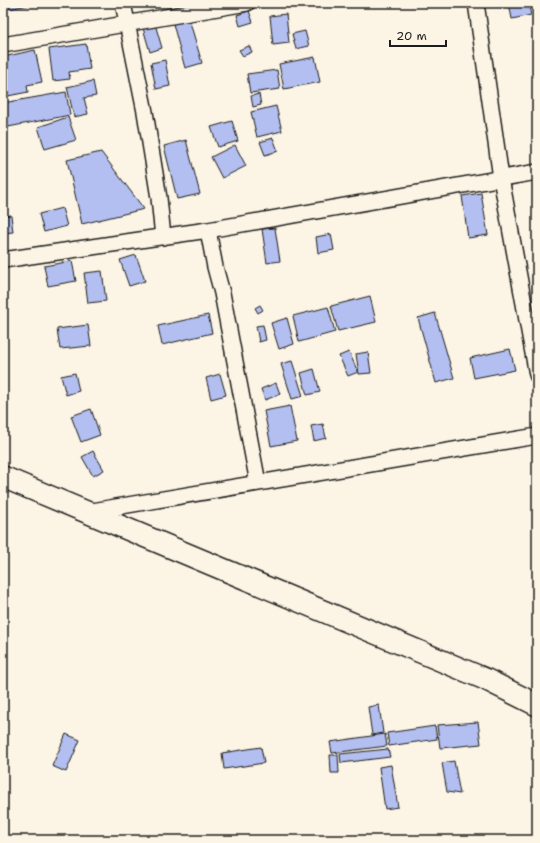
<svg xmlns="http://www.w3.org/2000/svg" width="540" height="843" font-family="'Shantell Sans',sans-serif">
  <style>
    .building { fill: #b3bff0; stroke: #1c1c1c }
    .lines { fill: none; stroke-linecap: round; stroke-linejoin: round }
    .street-casing { stroke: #1c1c1c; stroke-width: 18 }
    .secondary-casing { stroke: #1c1c1c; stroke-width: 24 }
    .street { stroke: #fcf5e5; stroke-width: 15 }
    .secondary { stroke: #fcf5e5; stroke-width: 21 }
  </style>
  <rect width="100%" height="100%" fill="#fcf5e5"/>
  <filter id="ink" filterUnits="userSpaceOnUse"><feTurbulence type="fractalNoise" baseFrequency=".025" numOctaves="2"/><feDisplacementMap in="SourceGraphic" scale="8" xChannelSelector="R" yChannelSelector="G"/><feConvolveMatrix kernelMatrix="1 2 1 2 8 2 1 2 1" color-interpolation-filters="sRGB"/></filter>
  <g filter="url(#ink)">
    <!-- building -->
    <path class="building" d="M 3,3 L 39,3 L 3,10 Z
      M 509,3 L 528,3 L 531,15 L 512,19 Z
      M 249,11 L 253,22 L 240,26 L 237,15 Z
      M 286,14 L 289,43 L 273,45 L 270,16 Z
      M 189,19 L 202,63 L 185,68 L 173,24 Z
      M 155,24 L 162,48 L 150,52 L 143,28 Z
      M 305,31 L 309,46 L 296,49 L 292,34 Z
      M 86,44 L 90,69 L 69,72 L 70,79 L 53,81 L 49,49 Z
      M 249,46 L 252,52 L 243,56 L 239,50 Z
      M 35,50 L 42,82 L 27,85 L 28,92 L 8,96 L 3,71 L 3,57 Z
      M 315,57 L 320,82 L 284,89 L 279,64 Z
      M 165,60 L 170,86 L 156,89 L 151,63 Z
      M 277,70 L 280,89 L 250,93 L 247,74 Z
      M 93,81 L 96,96 L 84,98 L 88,114 L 74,117 L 67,87 Z
      M 66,92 L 70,115 L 3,128 L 3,103 Z
      M 259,94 L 261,105 L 253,107 L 251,96 Z
      M 276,106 L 282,131 L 257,137 L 251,112 Z
      M 68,117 L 76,140 L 45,149 L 38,127 Z
      M 232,121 L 238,141 L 218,147 L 211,127 Z
      M 273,138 L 278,151 L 265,155 L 260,142 Z
      M 186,140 L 200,194 L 177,199 L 164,146 Z
      M 235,145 L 246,166 L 222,178 L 211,157 Z
      M 101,152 L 144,209 L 82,224 L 67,160 Z
      M 481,193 L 488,235 L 468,238 L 462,196 Z
      M 62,208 L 67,226 L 44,232 L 39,214 Z
      M 11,215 L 13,232 L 3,233 L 3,216 Z
      M 275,228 L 280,261 L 267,263 L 262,229 Z
      M 331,234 L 334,250 L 318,253 L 316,237 Z
      M 136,255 L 145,281 L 129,286 L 120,260 Z
      M 72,261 L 76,281 L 48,286 L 44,266 Z
      M 102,271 L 106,301 L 88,303 L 84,273 Z
      M 370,296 L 376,322 L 338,331 L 331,306 Z
      M 260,305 L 263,310 L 258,313 L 255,308 Z
      M 328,307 L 335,332 L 299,342 L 293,316 Z
      M 435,313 L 454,378 L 436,383 L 418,318 Z
      M 208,315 L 212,333 L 162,345 L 158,326 Z
      M 287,318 L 294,344 L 279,349 L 271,323 Z
      M 88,325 L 91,346 L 60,349 L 57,329 Z
      M 263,325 L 266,340 L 259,342 L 256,326 Z
      M 510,349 L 515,370 L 474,378 L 470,358 Z
      M 349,352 L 358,372 L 348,376 L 339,356 Z
      M 368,352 L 371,373 L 359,374 L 356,354 Z
      M 292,361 L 303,396 L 292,399 L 281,364 Z
      M 314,369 L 320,392 L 307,395 L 301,373 Z
      M 75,373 L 79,391 L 66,395 L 61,376 Z
      M 220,374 L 226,395 L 211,399 L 206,378 Z
      M 276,383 L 280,394 L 265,400 L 261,389 Z
      M 290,406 L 297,441 L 271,446 L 264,411 Z
      M 91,409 L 100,435 L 81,442 L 71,416 Z
      M 323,424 L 326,438 L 314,441 L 311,426 Z
      M 93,451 L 104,470 L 93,476 L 82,457 Z
      M 379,705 L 383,733 L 372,735 L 368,707 Z
      M 478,722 L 481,744 L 440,748 L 437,725 Z
      M 435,726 L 437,739 L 389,746 L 387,733 Z
      M 66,734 L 80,740 L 66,772 L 52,766 Z
      M 385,734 L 387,746 L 332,753 L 330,742 Z
      M 261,747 L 264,763 L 224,769 L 222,753 Z
      M 388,749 L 390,757 L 341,763 L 340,754 Z
      M 330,755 L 338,755 L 339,773 L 331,773 Z
      M 454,761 L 460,794 L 447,792 L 442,763 Z
      M 391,765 L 398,807 L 385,809 L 379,767 Z"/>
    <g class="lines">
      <!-- street casing -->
      <g class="street-casing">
        <path id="street" d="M 123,3 L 145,112 L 159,198 L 163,237
          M 476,3 L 501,178 L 537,375
          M 3,45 L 247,3
          M 208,230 L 215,267 L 222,293 L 258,483
          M 3,260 L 208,230 L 537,172
          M 86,512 L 537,436"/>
      </g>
      <!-- secondary casing -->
      <g class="secondary-casing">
        <path id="secondary" d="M 3,477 L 485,679 L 537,705"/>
      </g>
      <!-- street -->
      <use href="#street" class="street"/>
      <!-- secondary -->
      <use href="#secondary" class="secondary"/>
    </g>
  </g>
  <!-- margin -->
  <rect width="540" height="843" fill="none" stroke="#fcf5e5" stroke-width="16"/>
  <rect x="8" y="8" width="524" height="827" fill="none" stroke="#1c1c1c" stroke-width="1.5" filter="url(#ink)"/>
  <!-- scale -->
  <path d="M390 40v6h56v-6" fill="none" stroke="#1c1c1c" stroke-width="2"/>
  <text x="396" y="40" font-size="12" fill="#1c1c1c" stroke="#fcf5e5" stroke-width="3" paint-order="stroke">20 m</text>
</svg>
